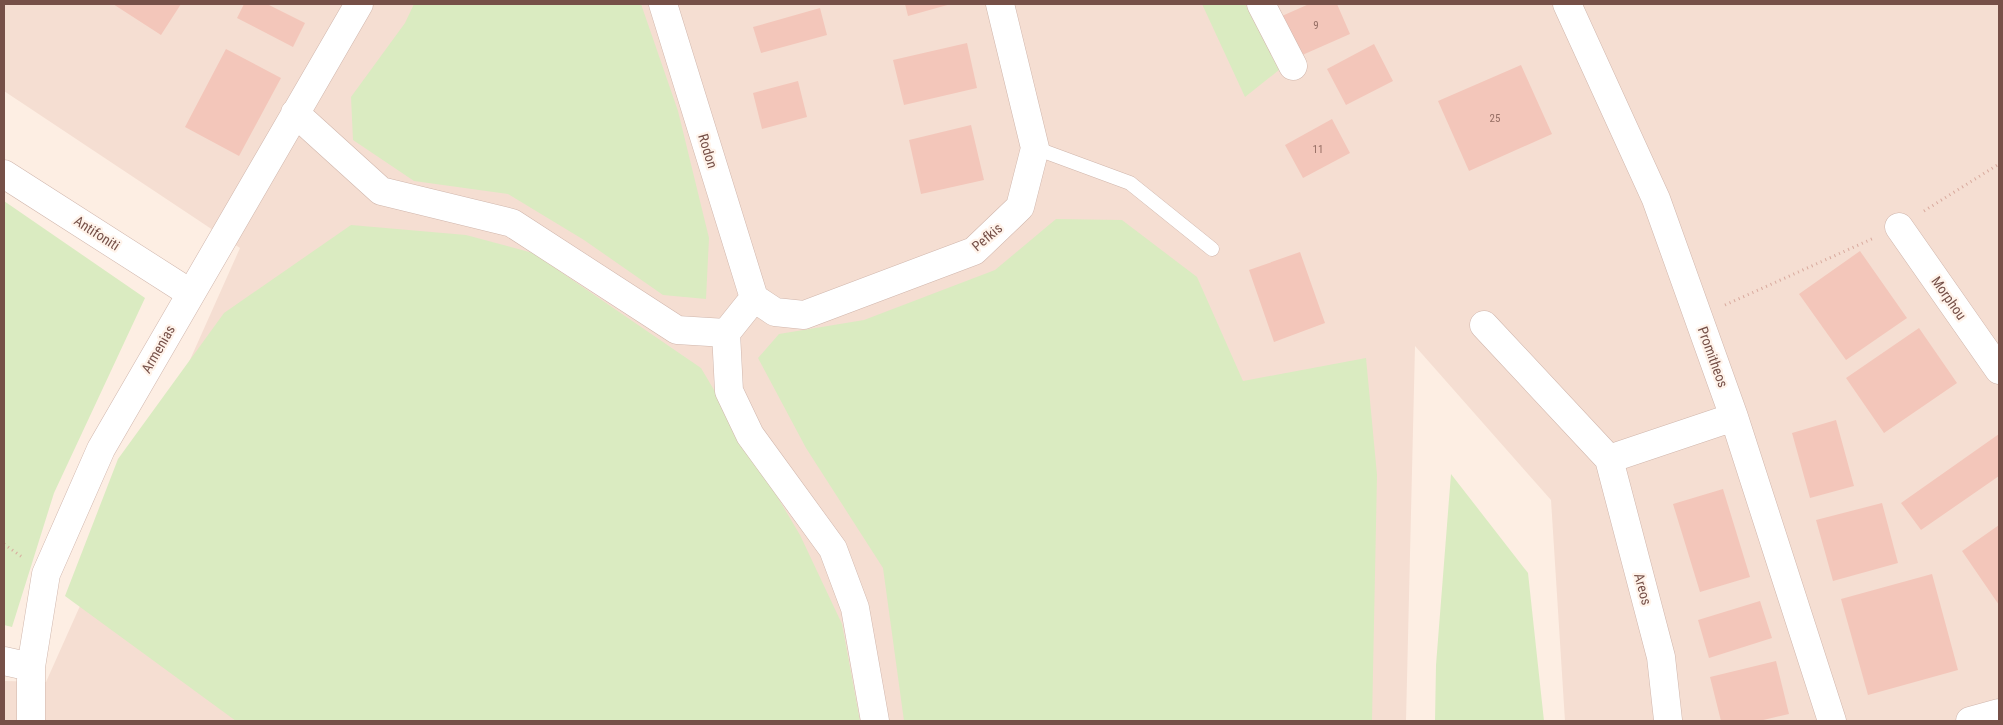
<svg xmlns="http://www.w3.org/2000/svg" width="2003" height="725" font-family="'Roboto Condensed',sans-serif">
  <style>
    .residential { fill: #f5ded2 }
    .green { fill: #daebc1 }
    .building { fill: #f3c6ba }
    .lines { fill: none; stroke-linecap: round; stroke-linejoin: round }
    .service-casing { stroke: #d0b6ac; stroke-width: 15 }
    .minor-casing { stroke: #d0b6ac; stroke-width: 29 }
    .path { stroke: #d8a99d; stroke-width: 3; stroke-dasharray: 1 4; stroke-linecap: butt }
    .service { stroke: #fff; stroke-width: 14 }
    .minor { stroke: #fff; stroke-width: 28 }
    .labels { text-anchor: middle; dominant-baseline: central; stroke-width: 4.5; stroke-linejoin: round; paint-order: stroke }
    .number-label { font-size: 11px; fill: #956e64 }
    .street-label { font-size: 14px; fill: #765048; stroke: #fff3ea }
  </style>
  <rect width="100%" height="100%" fill="#fdeee3"/>
  <!-- residential -->
  <path class="residential" d="M 4,4 L 1999,4 L 1999,721 L 1565,721 L 1551,500 L 1415,346 L 1406,721 L 4,721 L 4,681 L 46,682 L 240,248 L 4,91 Z"/>
  <!-- green -->
  <path class="green" d="M 414,4 L 641,4 L 678,111 L 709,238 L 706,299 L 663,295 L 584,240 L 508,194 L 414,181 L 353,140 L 351,97 L 405,23 Z
    M 1202,4 L 1245,4 L 1279,70 L 1245,97 Z
    M 4,201 L 145,298 L 54,493 L 12,627 L 4,625 Z
    M 1056,219 L 1122,220 L 1197,277 L 1243,381 L 1366,358 L 1377,475 L 1372,721 L 904,721 L 883,568 L 806,448 L 758,358 L 779,334 L 864,320 L 995,270 Z
    M 351,225 L 466,235 L 533,253 L 701,368 L 800,535 L 842,624 L 860,721 L 236,721 L 65,596 L 118,459 L 224,313 Z
    M 1451,474 L 1528,573 L 1544,721 L 1435,721 L 1436,665 Z"/>
  <!-- building -->
  <path class="building" d="M 113,4 L 181,4 L 161,35 Z
    M 244,4 L 267,4 L 305,23 L 293,47 L 237,18 Z
    M 905,4 L 951,4 L 908,16 Z
    M 1309,4 L 1337,4 L 1350,34 L 1300,56 L 1282,16 Z
    M 820,8 L 827,35 L 761,53 L 753,27 Z
    M 967,43 L 977,88 L 904,105 L 893,60 Z
    M 1374,44 L 1393,81 L 1346,105 L 1327,69 Z
    M 226,49 L 281,78 L 239,156 L 185,127 Z
    M 1521,65 L 1552,134 L 1469,171 L 1438,101 Z
    M 798,81 L 807,117 L 762,129 L 753,93 Z
    M 1332,119 L 1350,153 L 1303,178 L 1285,145 Z
    M 971,125 L 984,180 L 921,194 L 909,140 Z
    M 1860,251 L 1907,318 L 1846,360 L 1799,294 Z
    M 1300,252 L 1325,323 L 1274,342 L 1249,270 Z
    M 1919,328 L 1957,383 L 1884,433 L 1846,378 Z
    M 1836,420 L 1854,486 L 1810,498 L 1792,433 Z
    M 1999,434 L 1999,476 L 1921,530 L 1901,503 Z
    M 1723,489 L 1750,577 L 1700,592 L 1673,504 Z
    M 1882,503 L 1898,563 L 1833,581 L 1816,520 Z
    M 1999,525 L 1999,605 L 1962,551 Z
    M 1932,574 L 1958,670 L 1868,695 L 1841,599 Z
    M 1760,601 L 1772,638 L 1709,658 L 1698,620 Z
    M 1776,661 L 1789,714 L 1759,721 L 1721,721 L 1710,677 Z"/>
  <g class="lines">
    <!-- service casing -->
    <g class="service-casing">
      <path id="service" d="M 1035,148 L 1130,183 L 1212,249"/>
    </g>
    <!-- minor casing -->
    <g class="minor-casing">
      <path id="minor" d="M 663,4 L 754,298
        M 1261,4 L 1293,66
        M 1567,4 L 1656,199 L 1734,417 L 1832,721
        M 295,113 L 381,191 L 512,223 L 677,330 L 726,333
        M 4,174 L 190,293
        M 1899,227 L 1999,370
        M 754,298 L 775,312 L 804,315 L 974,251 L 1020,207 L 1035,148 L 1000,4
        M 754,298 L 726,333 L 729,391 L 750,435 L 833,549 L 855,608 L 875,721
        M 1484,325 L 1609,459 L 1661,657 L 1668,720
        M 1609,459 L 1734,417
        M 4,661 L 31,667
        M 31,721 L 31,667 L 46,574 L 101,449 L 359,4
        M 1970,721 L 1999,713"/>
    </g>
    <!-- path -->
    <path class="path" d="M 1924,211 L 1999,164
      M 1725,305 L 1874,238
      M 4,544 L 22,557"/>
    <!-- service -->
    <use href="#service" class="service"/>
    <!-- minor -->
    <use href="#minor" class="minor"/>
  </g>
  <g class="labels">
    <!-- number labels -->
    <g class="number-label">
      <text x="1316" y="25">9</text>
      <text x="1495" y="118">25</text>
      <text x="1318" y="149">11</text>
    </g>
    <!-- street labels -->
    <g class="street-label">
      <text transform="translate(708 151) rotate(73)">Rodon</text>
      <text transform="translate(97 233) rotate(33)">Antifoniti</text>
      <text transform="translate(987 237) rotate(-40)">Pefkis</text>
      <text transform="translate(1949 298) rotate(55)">Morphou</text>
      <text transform="translate(158 349) rotate(-60)">Armenias</text>
      <text transform="translate(1713 357) rotate(70)">Promitheos</text>
      <text transform="translate(1643 589) rotate(75)">Areos</text>
    </g>
  </g>
  <!-- border -->
  <rect width="2003" height="725" fill="none" stroke="#765048" stroke-width="10"/>
</svg>
